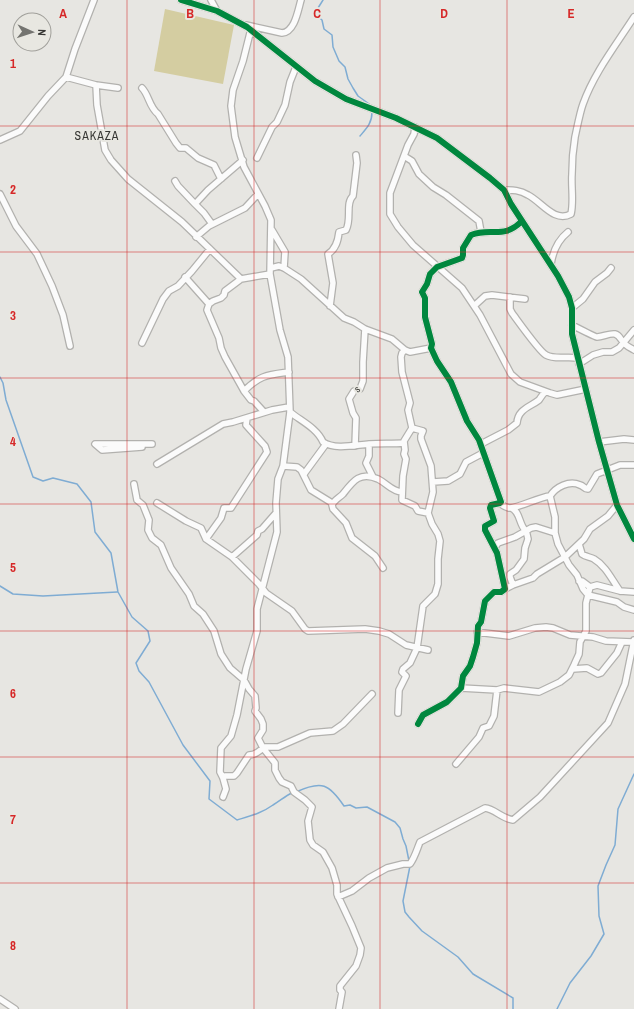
<svg xmlns="http://www.w3.org/2000/svg" width="634" height="1009" font-family="'Archivo Narrow',sans-serif">
  <style>
    .green { fill: #d4cda1 }
    .lines { fill: none; stroke-linecap: round; stroke-linejoin: round }
    .stream { stroke: #7facd3; stroke-width: 1.5 }
    .minor-casing { stroke: #b2b1ae; stroke-width: 8 }
    .minor { stroke: #fbfbfb; stroke-width: 5.5 }
    .cycleway-casing { stroke: #e8e7e1; stroke-width: 8 }
    .cycleway { stroke: #00873e; stroke-width: 6 }
    .grid { fill: none; stroke: #d62828; stroke-width: 1; stroke-opacity: 0.55 }
    .labels { text-anchor: middle; dominant-baseline: central; stroke-width: 4; stroke-linejoin: round; paint-order: stroke }
    .street-label { font-size: 10px; fill: #363633; stroke: #e8e7e1 }
    .quarter-label { font-size: 12px; letter-spacing: 1px; fill: #363633; stroke: #e8e7e1 }
    .grid-label { font-size: 13px; text-anchor: middle; font-weight: bold; fill: #d62828; stroke: #e8e7e1; stroke-width: 4; stroke-linejoin: round; paint-order: stroke }
  </style>
  <rect width="100%" height="100%" fill="#e7e6e2"/>
  <!-- green -->
  <path class="green" d="M 165,9 L 234,25 L 223,84 L 154,71 Z"/>
  <g class="lines">
    <!-- stream -->
    <path class="stream" d="M 323,0 L 318,8 L 317,16 L 322,20 L 324,29 L 332,35 L 333,47 L 339,61 L 345,67 L 348,79 L 353,88 L 358,96 L 372,106 L 372,108
      M 360,136 C 367,128 372,123 372,112
      M 0,377 L 3,383 L 6,400 L 33,477 L 43,481 L 53,478 L 77,484 L 91,502 L 95,532 L 111,553 L 118,592 L 132,617 L 148,631 L 150,641 L 136,663 L 139,671 L 149,682 L 183,745 L 210,781 L 209,799 L 237,820 C 250,816 262,813 273,805 C 280,801 285,796 292,793
      M 0,586 L 13,594 L 43,596 L 117,592
      M 296,792 C 322,780 329,784 344,806 L 350,805 L 356,808 L 367,807 L 395,822 L 400,828 L 403,839 L 406,846 L 409,861
      M 410,866 L 403,901 L 405,912 L 409,917 L 422,931 L 458,957 L 473,974 L 513,998 L 513,1009
      M 557,1009 L 570,983 L 591,956 L 604,934 L 599,916 L 598,886 L 606,865 L 615,845 L 618,809 L 634,774"/>
    <!-- minor casing -->
    <g class="minor-casing">
      <path id="minor" d="M 181,0 L 217,11 L 247,27 L 315,81 L 346,99 L 396,118 L 437,138 L 490,178 L 504,190 L 511,204 L 558,276 L 569,297 L 572,308 L 572,334 L 599,442 L 617,505 L 634,539
        M 211,0 L 217,11
        M 246,25 L 282,33 C 295,32 298,10 301,0
        M 251,29 L 243,61 L 233,90 L 231,106 L 235,137 L 244,167 L 265,206 L 271,220 L 270,274
        M 66,77 L 96,85 L 118,88
        M 96,85 L 97,105 L 105,150 L 111,160 L 128,179 L 182,222 L 241,279
        M 142,88 C 149,95 149,107 158,114 L 176,143 L 180,148 L 186,148 L 198,158 L 214,165 L 221,179
        M 415,127 L 414,134 L 408,145 L 390,193 L 390,214 L 398,227 L 413,245 L 462,288 L 480,315 L 511,374 L 520,382 L 550,393 L 557,395 L 586,389
        M 0,140 L 20,131 L 48,96 L 66,77 L 75,49 L 94,0
        M 404,156 L 412,161 L 419,174 L 433,187 L 446,195 L 479,221 L 481,232
        M 257,158 L 272,127 L 277,122 L 285,105 L 290,82 L 296,67
        M 175,181 L 178,186 L 195,204
        M 504,190 C 513,190 520,190 528,195 C 542,202 554,223 571,214 C 574,201 571,187 572,174 C 572,162 573,149 575,137 C 577,128 580,112 583,104 C 594,73 616,45 634,17
        M 0,194 L 16,226 L 37,254 L 52,286 L 63,315 L 70,346
        M 212,224 L 204,213 L 195,204 L 208,190 L 243,160
        M 272,230 L 285,252 L 284,268
        M 196,237 L 209,226 L 245,208 L 258,194
        M 551,264 C 553,251 558,240 568,232
        M 271,268 L 279,266 L 284,268 L 301,279 L 344,318 L 354,322 L 365,329 L 392,339 L 405,350 L 410,352 L 431,348
        M 185,277 L 209,304 L 207,310 L 219,338 L 221,348 L 225,357 L 244,391 L 251,400 L 254,401 L 264,412
        M 510,297 L 510,309 L 512,313 C 518,321 539,351 546,355 C 555,360 567,356 577,358
        M 209,304 L 213,301 L 221,298 L 224,295 L 225,291 L 241,279 L 270,274 L 280,330 L 288,357 L 290,412 L 283,466 L 278,479 L 276,503 L 277,532 L 257,609 L 257,631 L 246,669 L 237,715 L 231,736 L 221,748 L 220,772 L 223,778 L 226,789 L 223,797
        M 330,306 L 333,283 L 328,254 C 336,249 338,241 339,232 L 346,230 C 352,219 345,203 353,196 L 357,163 L 356,155
        M 474,306 L 485,296 L 492,295 L 525,299
        M 572,308 L 583,299 L 595,282 L 607,273 L 611,268
        M 572,325 C 576,327 595,337 597,337 C 603,337 609,333 615,334 C 620,335 621,341 624,343 C 626,346 631,348 634,350
        M 142,343 L 163,299 L 169,291 L 178,286 L 192,271 L 210,249
        M 579,364 L 593,355 L 603,352 L 612,352 L 619,348 L 634,330
        M 244,391 C 260,375 267,375 289,372
        M 290,412 C 301,421 317,428 323,442 C 335,450 355,445 369,444 C 381,443 392,444 404,443
        M 412,428 L 404,441 L 405,450 L 404,454 L 406,459 L 403,476 L 402,500 L 415,506 L 418,511 L 428,513
        M 599,442 L 624,439 L 634,440
        M 369,444 L 369,456 L 366,463 L 373,477
        M 481,444 L 508,430 L 517,423 C 518,409 530,407 539,400 C 541,397 543,394 545,392
        M 355,446 L 356,418 L 353,413 L 349,399 L 354,391 L 360,389 L 363,381 L 363,362 L 365,329
        M 142,447 L 102,450 L 95,444 L 152,444
        M 157,464 L 223,424 L 233,422 L 272,410 L 289,407
        M 283,466 L 297,467 L 301,470 L 311,490 L 332,503
        M 304,474 L 326,444
        M 433,482 L 448,481 L 460,474 L 466,462 L 483,453
        M 134,484 L 137,500 L 143,505 L 149,520 L 148,530 L 152,538 L 161,545 L 171,568 L 189,594 L 194,606 L 203,614 L 214,631 L 221,654 L 230,668 L 244,680 L 249,689 L 255,696 L 256,708 L 255,711 L 261,719 L 263,724 L 263,730 L 258,738 L 263,748 L 275,763 L 275,770 L 279,778 L 282,782 L 291,786 L 294,792 L 305,800 L 312,807 L 308,821 L 310,840 L 313,845 L 323,852 L 332,868 L 337,885 L 337,894 L 352,926 L 361,948 L 360,955 L 356,966 L 340,986 L 340,990 L 342,992 L 339,1009
        M 550,496 L 555,517 L 555,533 L 558,544 L 569,565 L 577,575 L 583,589 L 588,595 L 617,602 L 624,607 L 634,610
        M 157,503 L 186,521 L 201,528 L 206,539 L 232,557 L 259,584 L 266,593 L 292,611 L 305,629 L 308,631 L 365,629 L 379,631 L 389,634 L 406,645 L 428,650
        M 500,503 C 502,505 505,507 509,508 C 516,509 539,497 550,496 C 556,487 569,480 580,485 C 584,486 584,489 588,489 L 597,474 L 620,465 L 634,465
        M 511,508 C 520,511 519,524 525,530
        M 206,539 L 221,518 L 224,508 L 231,508 L 267,452 L 265,446 L 246,425 L 247,418
        M 579,544 L 582,554 C 586,557 590,557 594,559 C 606,566 612,580 620,591
        M 495,547 L 498,543 L 515,537 L 531,528 L 536,527 L 555,533
        M 232,557 L 257,535 L 258,531 L 262,529 L 276,513
        M 383,568 L 375,556 L 352,538 L 346,523 L 333,509 L 332,505 C 334,500 339,498 343,494 C 353,481 360,471 378,479 C 388,484 391,491 402,492
        M 579,581 L 582,581 L 590,587 L 597,585 L 620,591 L 634,592
        M 513,585 L 510,577 L 510,574 L 516,570 L 524,559 L 525,548 L 528,539 L 526,530
        M 505,589 L 513,585 L 533,578 L 537,574 L 565,557 L 584,539 L 590,529 L 608,516 L 617,505
        M 477,632 L 509,636 L 535,628 L 546,627 L 553,628 L 570,635 L 593,637 L 606,641 L 633,642
        M 573,669 L 587,668 L 598,674 L 601,673 L 617,653 L 622,642
        M 461,688 L 497,690 L 504,688 L 539,692 L 560,682 L 569,675 L 574,665 L 579,654 L 580,642 L 586,631 L 586,603 L 590,587
        M 398,713 L 399,690 L 406,676 L 402,672 L 403,669 L 410,663 L 417,648 L 423,606 L 435,594 L 438,584 L 438,559 L 440,541 L 438,534 L 432,524 L 428,513 L 433,492 L 431,466 L 421,439 L 421,436 L 423,431 L 412,428 L 408,410 L 410,403 L 402,372 L 401,357 L 402,353 L 405,350
        M 418,724 L 423,715 L 447,702 L 461,688 L 463,676 L 470,666 L 473,657 L 477,643 L 478,626 L 481,622 L 485,601 L 494,592 L 501,592 L 505,589 L 497,553 L 485,530 L 485,526 L 494,521 L 490,508 L 491,505 L 500,503 L 501,502 L 479,440 L 467,421 L 451,382 L 437,361 L 431,348 L 432,344 L 425,317 L 425,298 L 422,292 L 427,284 L 430,274 L 437,267 L 462,258 L 463,255 L 463,248 L 471,235 C 492,227 503,240 522,221
        M 456,764 L 479,737 L 483,728 L 489,726 L 494,716 L 497,690
        M 223,778 L 225,776 L 234,776 L 237,773 L 249,755 C 257,755 259,750 265,747 L 278,747 L 310,733 L 333,731 L 343,724 L 372,694
        M 338,897 L 352,891 L 369,878 L 387,868 L 403,864 L 410,864 C 415,857 417,849 420,842 L 485,808 C 495,809 501,818 513,820 L 540,797 L 608,723 L 625,684 L 634,640
        M 0,999 L 15,1009"/>
    </g>
    <!-- minor -->
    <use href="#minor" class="minor"/>
    <!-- cycleway casing -->
    <g class="cycleway-casing">
      <path id="cycleway" d="M 181,0 L 217,11 L 247,27 L 315,81 L 346,99 L 396,118 L 437,138 L 490,178 L 504,190 L 511,204 L 558,276 L 569,297 L 572,308 L 572,334 L 599,442 L 617,505 L 634,539
        M 418,724 L 423,715 L 447,702 L 461,688 L 463,676 L 470,666 L 473,657 L 477,643 L 478,626 L 481,622 L 485,601 L 494,592 L 501,592 L 505,589 L 497,553 L 485,530 L 485,526 L 494,521 L 490,508 L 491,505 L 500,503 L 501,502 L 479,440 L 467,421 L 451,382 L 437,361 L 431,348 L 432,344 L 425,317 L 425,298 L 422,292 L 427,284 L 430,274 L 437,267 L 462,258 L 463,255 L 463,248 L 471,235 C 492,227 503,240 522,221"/>
    </g>
    <!-- cycleway -->
    <use href="#cycleway" class="cycleway"/>
  </g>
  <!-- grid -->
  <path class="grid" d="M 127,0 L 127,1009M 254,0 L 254,1009M 380,0 L 380,1009M 507,0 L 507,1009M 0,126 L 634,126M 0,252 L 634,252M 0,378 L 634,378M 0,504 L 634,504M 0,631 L 634,631M 0,757 L 634,757M 0,883 L 634,883"/>
  <g class="labels">
    <!-- street labels -->
    <g class="street-label">
      <text transform="translate(357 389) rotate(-40)">s</text>
    </g>
    <!-- quarter labels -->
    <g class="quarter-label">
      <text x="97" y="136">SAKAZA</text>
    </g>
  </g>
  <g class="grid-label">
    <text x="63" y="18">A</text>
    <text x="190" y="18">B</text>
    <text x="317" y="18">C</text>
    <text x="444" y="18">D</text>
    <text x="571" y="18">E</text>
    <text x="13" y="68">1</text>
    <text x="13" y="194">2</text>
    <text x="13" y="320">3</text>
    <text x="13" y="446">4</text>
    <text x="13" y="572">5</text>
    <text x="13" y="698">6</text>
    <text x="13" y="824">7</text>
    <text x="13" y="950">8</text>
  </g>
  <!-- north arrow -->
  <g transform="translate(32 32) rotate(93)"><circle r="19" fill="#e8e7e1" stroke="#a1a09b"/>
  <path d="M0-3L7 15L0 10L-7 15Z" fill="#747470"/>
  <text y="-6" font-size="11" font-weight="bold" text-anchor="middle" fill="#363633">N</text>
  </g>
</svg>
